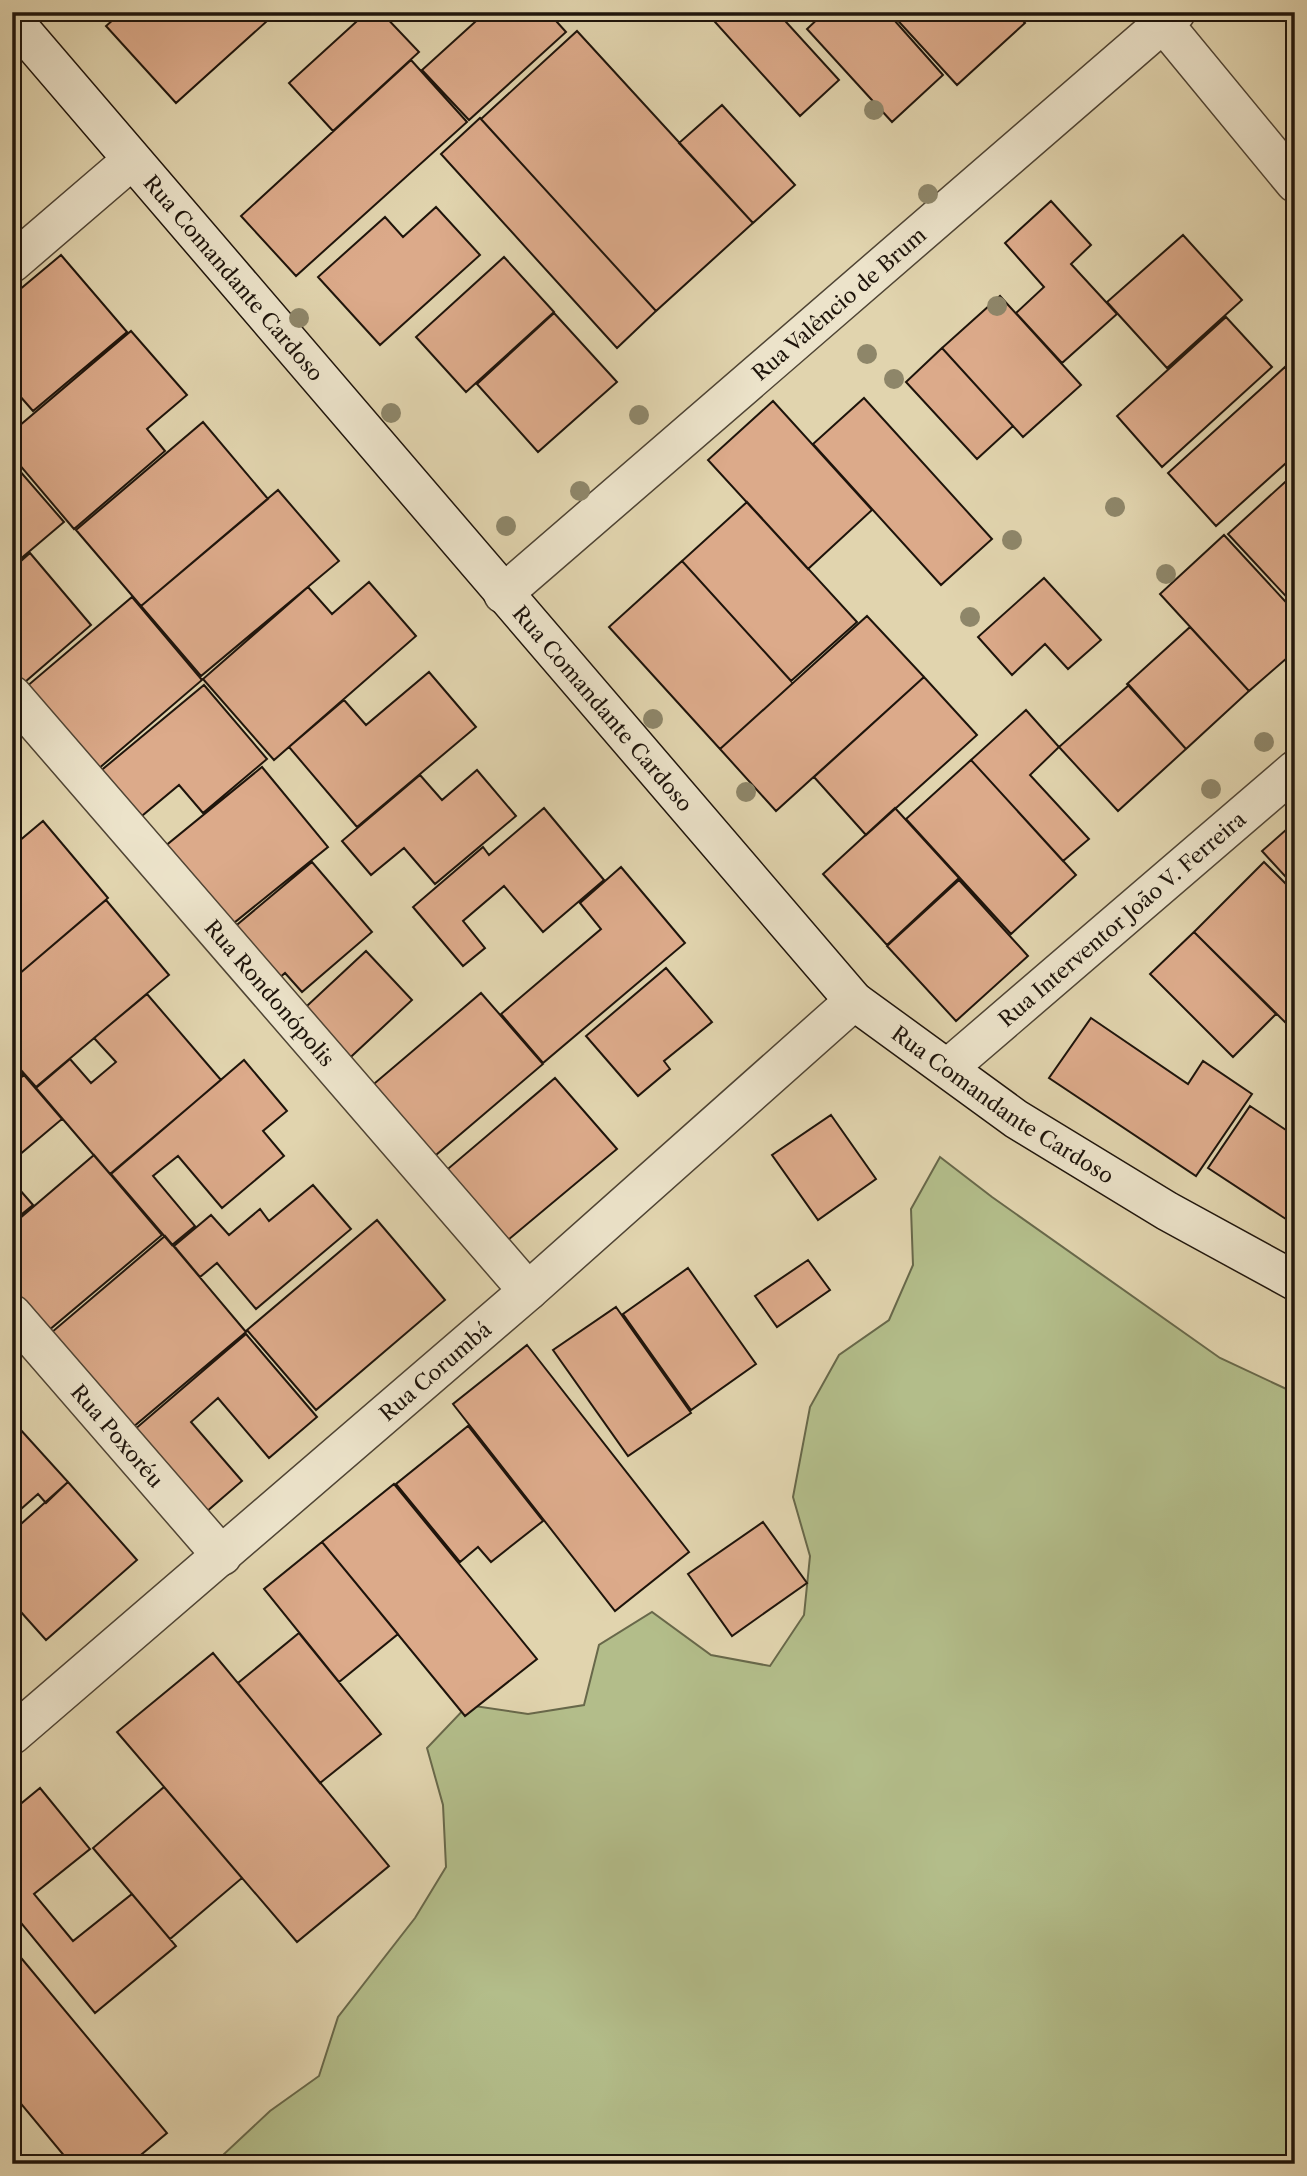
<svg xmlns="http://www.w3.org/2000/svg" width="1307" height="2176" font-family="'Libre Caslon Text',serif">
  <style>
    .green { fill: #b3bd8a; stroke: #68684a; stroke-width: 2 }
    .building { fill: #dcaa8a; stroke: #1e140b; stroke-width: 2 }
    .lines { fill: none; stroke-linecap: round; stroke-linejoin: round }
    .street-casing { stroke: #4f4434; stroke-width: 41 }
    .secondary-casing { stroke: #1e140b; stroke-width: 41 }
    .street { stroke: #ece3ca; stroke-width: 38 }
    .secondary { stroke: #ece3ca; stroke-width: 38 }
    .tree { fill: #8e8669 }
    .labels { text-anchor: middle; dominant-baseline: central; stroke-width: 6; stroke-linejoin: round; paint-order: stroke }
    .street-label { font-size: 21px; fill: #1e140b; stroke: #ece3ca }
  </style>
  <rect width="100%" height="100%" fill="#e1d4ae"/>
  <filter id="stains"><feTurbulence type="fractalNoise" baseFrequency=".00286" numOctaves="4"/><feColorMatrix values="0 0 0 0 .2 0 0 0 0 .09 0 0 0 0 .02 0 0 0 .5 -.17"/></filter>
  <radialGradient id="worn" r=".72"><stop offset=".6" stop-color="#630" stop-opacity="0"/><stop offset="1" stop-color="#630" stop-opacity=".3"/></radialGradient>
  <!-- green -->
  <path class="green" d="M 940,1157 L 992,1197 L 1220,1358 L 1295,1393 L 1295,2164 L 207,2164 L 222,2156 L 270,2111 L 319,2076 L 338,2017 L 415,1918 L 446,1867 L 443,1805 L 427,1748 L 468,1705 L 528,1714 L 584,1705 L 599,1645 L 652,1612 L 711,1655 L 770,1666 L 804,1615 L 810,1556 L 793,1497 L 810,1407 L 839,1355 L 889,1320 L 913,1265 L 911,1209 Z"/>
  <!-- building -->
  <path class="building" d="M 122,12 L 277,12 L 176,103 L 106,26 Z
    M 367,12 L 381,12 L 419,52 L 333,131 L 289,83 Z
    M 486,12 L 548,12 L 566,32 L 469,120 L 422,70 Z
    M 706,12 L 777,12 L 839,80 L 800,116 Z
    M 825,12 L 887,12 L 943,75 L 892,122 L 807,29 Z
    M 890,12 L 1015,12 L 1025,23 L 957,85 Z
    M 577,31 L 753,223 L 656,311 L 481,119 Z
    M 411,60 L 467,122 L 296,276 L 241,216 Z
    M 722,105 L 795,185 L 753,223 L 679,143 Z
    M 480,118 L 656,311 L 617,348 L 441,154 Z
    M 1051,201 L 1091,245 L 1071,264 L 1117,314 L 1062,363 L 1016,313 L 1044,287 L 1005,243 Z
    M 436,207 L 480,255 L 380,345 L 318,277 L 385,217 L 403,237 Z
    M 1183,235 L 1242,300 L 1167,368 L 1107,302 Z
    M 61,255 L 127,332 L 33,411 L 12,387 L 12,296 Z
    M 504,257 L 554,312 L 466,392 L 416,337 Z
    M 1000,296 L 1081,385 L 1023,437 L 942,348 Z
    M 554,313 L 617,382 L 538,452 L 477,384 Z
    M 1226,317 L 1272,367 L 1162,467 L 1117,416 Z
    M 131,331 L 187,395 L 147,429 L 165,451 L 74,529 L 12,456 L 12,432 Z
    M 942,348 L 1013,426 L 977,459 L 906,382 Z
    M 1285,367 L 1295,378 L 1295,455 L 1216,526 L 1168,473 Z
    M 864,398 L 992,539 L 941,585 L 813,444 Z
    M 773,401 L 872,510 L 808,569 L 708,460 Z
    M 203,422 L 268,499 L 141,606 L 76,530 Z
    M 12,462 L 64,522 L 12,566 Z
    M 1295,473 L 1295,606 L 1228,534 Z
    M 278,490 L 339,561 L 201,676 L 141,606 Z
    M 747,502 L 857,622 L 791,681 L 682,561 Z
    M 1224,535 L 1295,612 L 1295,651 L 1249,691 L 1160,594 Z
    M 30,553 L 91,625 L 18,688 L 12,681 L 12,569 Z
    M 682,561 L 793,683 L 720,749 L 609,627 Z
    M 1044,578 L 1101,640 L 1068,669 L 1045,644 L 1012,675 L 978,637 Z
    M 369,582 L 416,636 L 274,760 L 203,679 L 308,587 L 332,614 Z
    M 132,597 L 202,680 L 90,776 L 19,693 Z
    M 867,616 L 924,677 L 776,811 L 720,749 Z
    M 1190,627 L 1249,691 L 1186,749 L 1127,684 Z
    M 429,672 L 476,727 L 357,827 L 289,747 L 344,700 L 366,725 Z
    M 924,677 L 977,735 L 866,835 L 814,777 Z
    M 204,685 L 267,759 L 203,813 L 179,785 L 131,825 L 92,778 Z
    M 1129,685 L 1186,749 L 1118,811 L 1059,747 Z
    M 1026,710 L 1059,747 L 1030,775 L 1089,839 L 1063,861 L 971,760 Z
    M 971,760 L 1076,875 L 1011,934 L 906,819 Z
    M 262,767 L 328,847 L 224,931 L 158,852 Z
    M 477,770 L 516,816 L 435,884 L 404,848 L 371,875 L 342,841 L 420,775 L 442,800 Z
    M 544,808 L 604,880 L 543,932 L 504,886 L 463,921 L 485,948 L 463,966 L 413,907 L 483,847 L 489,855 Z
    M 895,808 L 959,878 L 887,945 L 823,874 Z
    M 43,821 L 108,898 L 12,980 L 12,847 Z
    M 1295,822 L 1295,887 L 1262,851 Z
    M 312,862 L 372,932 L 302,992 L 285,973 L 270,986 L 226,934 Z
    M 1264,862 L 1295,893 L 1294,1031 L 1194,932 Z
    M 621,867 L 685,943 L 543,1063 L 501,1014 L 601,929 L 580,903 Z
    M 959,880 L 1028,956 L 956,1021 L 887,946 Z
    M 106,900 L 169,975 L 36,1087 L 12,1060 L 12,980 Z
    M 1194,932 L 1276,1014 L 1233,1057 L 1150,974 Z
    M 366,951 L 412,1000 L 340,1067 L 294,1018 Z
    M 666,968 L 712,1022 L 664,1061 L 670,1069 L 638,1096 L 586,1036 Z
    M 481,993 L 543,1064 L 423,1166 L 362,1094 Z
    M 147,994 L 221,1080 L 110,1174 L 36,1088 L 70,1059 L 91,1083 L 116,1062 L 94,1038 Z
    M 1091,1018 L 1188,1084 L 1203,1061 L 1252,1094 L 1196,1176 L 1049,1078 Z
    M 244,1060 L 287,1111 L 263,1131 L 284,1156 L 222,1208 L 178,1156 L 153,1176 L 195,1226 L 172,1245 L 111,1174 Z
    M 12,1061 L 23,1075 L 12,1084 Z
    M 24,1075 L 62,1119 L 12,1161 L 12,1085 Z
    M 555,1078 L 617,1149 L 496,1250 L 436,1179 Z
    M 1250,1106 L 1295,1136 L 1295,1225 L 1208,1168 Z
    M 831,1115 L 876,1179 L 818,1220 L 772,1155 Z
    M 94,1155 L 162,1235 L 42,1336 L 12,1301 L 12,1225 Z
    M 12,1181 L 33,1205 L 12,1222 Z
    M 313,1185 L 351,1229 L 256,1309 L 217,1263 L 200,1277 L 174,1246 L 211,1215 L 229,1235 L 260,1209 L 269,1221 Z
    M 377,1220 L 445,1300 L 316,1410 L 247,1330 Z
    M 165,1236 L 246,1332 L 126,1433 L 45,1338 Z
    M 808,1260 L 830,1290 L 777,1327 L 755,1296 Z
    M 688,1268 L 756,1364 L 691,1410 L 623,1314 Z
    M 616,1307 L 691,1413 L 628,1456 L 553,1350 Z
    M 246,1334 L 317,1417 L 269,1458 L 218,1398 L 191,1422 L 242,1481 L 198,1519 L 127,1436 Z
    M 527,1345 L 689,1552 L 615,1611 L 453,1404 Z
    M 468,1426 L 543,1521 L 491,1562 L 478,1547 L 460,1562 L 396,1484 Z
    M 19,1428 L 68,1482 L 46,1503 L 38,1494 L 12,1517 L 12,1434 Z
    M 68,1482 L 137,1560 L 46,1640 L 12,1602 L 12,1532 Z
    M 394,1484 L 537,1659 L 465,1716 L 322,1542 Z
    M 763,1522 L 807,1583 L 732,1636 L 688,1574 Z
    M 322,1542 L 398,1634 L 339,1682 L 264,1589 Z
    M 299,1633 L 381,1734 L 320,1783 L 238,1683 Z
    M 213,1653 L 389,1866 L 297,1942 L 117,1732 Z
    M 164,1787 L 242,1878 L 170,1939 L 93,1848 Z
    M 40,1788 L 90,1849 L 34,1894 L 73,1941 L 132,1894 L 176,1946 L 95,2013 L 12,1912 L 12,1811 Z
    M 12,1947 L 167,2133 L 130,2164 L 71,2164 L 12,2093 Z"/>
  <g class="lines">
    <!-- street casing -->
    <g class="street-casing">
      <g id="street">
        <path d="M 1154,12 L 1295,183"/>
        <path d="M 12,263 L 132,160"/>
        <path id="s1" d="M 503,594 L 1176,12"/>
        <path id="s2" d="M 12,695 L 528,1291"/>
        <path id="s3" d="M 948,1068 L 1295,770"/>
        <path id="s4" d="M 12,1314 L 222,1556"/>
        <path id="s5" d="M 12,1735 L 528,1291 L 854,1001"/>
      </g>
    </g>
    <!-- secondary casing -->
    <g class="secondary-casing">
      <g id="secondary">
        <path id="s6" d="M 12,19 L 854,1001 L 1016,1119 L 1167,1211 L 1295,1281"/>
      </g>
    </g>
    <!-- street -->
    <use href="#street" class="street"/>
    <!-- secondary -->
    <use href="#secondary" class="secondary"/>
  </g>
  <!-- trees -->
  <g class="tree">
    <circle cx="874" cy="110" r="10"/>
    <circle cx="928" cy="194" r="10"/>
    <circle cx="997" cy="306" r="10"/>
    <circle cx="299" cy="318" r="10"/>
    <circle cx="867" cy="354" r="10"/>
    <circle cx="894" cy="379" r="10"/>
    <circle cx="391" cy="413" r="10"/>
    <circle cx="639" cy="415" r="10"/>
    <circle cx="580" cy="491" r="10"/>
    <circle cx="1115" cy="507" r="10"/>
    <circle cx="506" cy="526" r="10"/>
    <circle cx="1012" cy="540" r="10"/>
    <circle cx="1166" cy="574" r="10"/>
    <circle cx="970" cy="617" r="10"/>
    <circle cx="653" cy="719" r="10"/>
    <circle cx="1264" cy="742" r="10"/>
    <circle cx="1211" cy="789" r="10"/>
    <circle cx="746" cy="792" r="10"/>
  </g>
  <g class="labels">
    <!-- street labels -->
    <g class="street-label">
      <text stroke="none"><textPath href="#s6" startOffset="341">Rua Comandante Cardoso</textPath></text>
      <text stroke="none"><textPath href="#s1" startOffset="444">Rua Valêncio de Brum</textPath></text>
      <text stroke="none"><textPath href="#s6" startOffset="908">Rua Comandante Cardoso</textPath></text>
      <text stroke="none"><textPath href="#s3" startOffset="229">Rua Interventor João V. Ferreira</textPath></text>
      <text stroke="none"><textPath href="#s2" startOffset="394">Rua Rondonópolis</textPath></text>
      <text stroke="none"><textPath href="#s6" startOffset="1475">Rua Comandante Cardoso</textPath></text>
      <text stroke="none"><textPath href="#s5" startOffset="558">Rua Corumbá</textPath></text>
      <text stroke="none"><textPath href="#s4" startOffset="161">Rua Poxoréu</textPath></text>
    </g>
  </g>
  <!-- margin -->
  <rect width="1307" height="2176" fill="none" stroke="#e1d4ae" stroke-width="42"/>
  <rect x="14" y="14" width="1279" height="2148" fill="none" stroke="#1e140b" stroke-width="3.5"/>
  <rect x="21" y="21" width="1265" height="2134" fill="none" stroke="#1e140b" stroke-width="2"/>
  <rect width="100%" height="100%" filter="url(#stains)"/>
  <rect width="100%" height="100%" fill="url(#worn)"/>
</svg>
